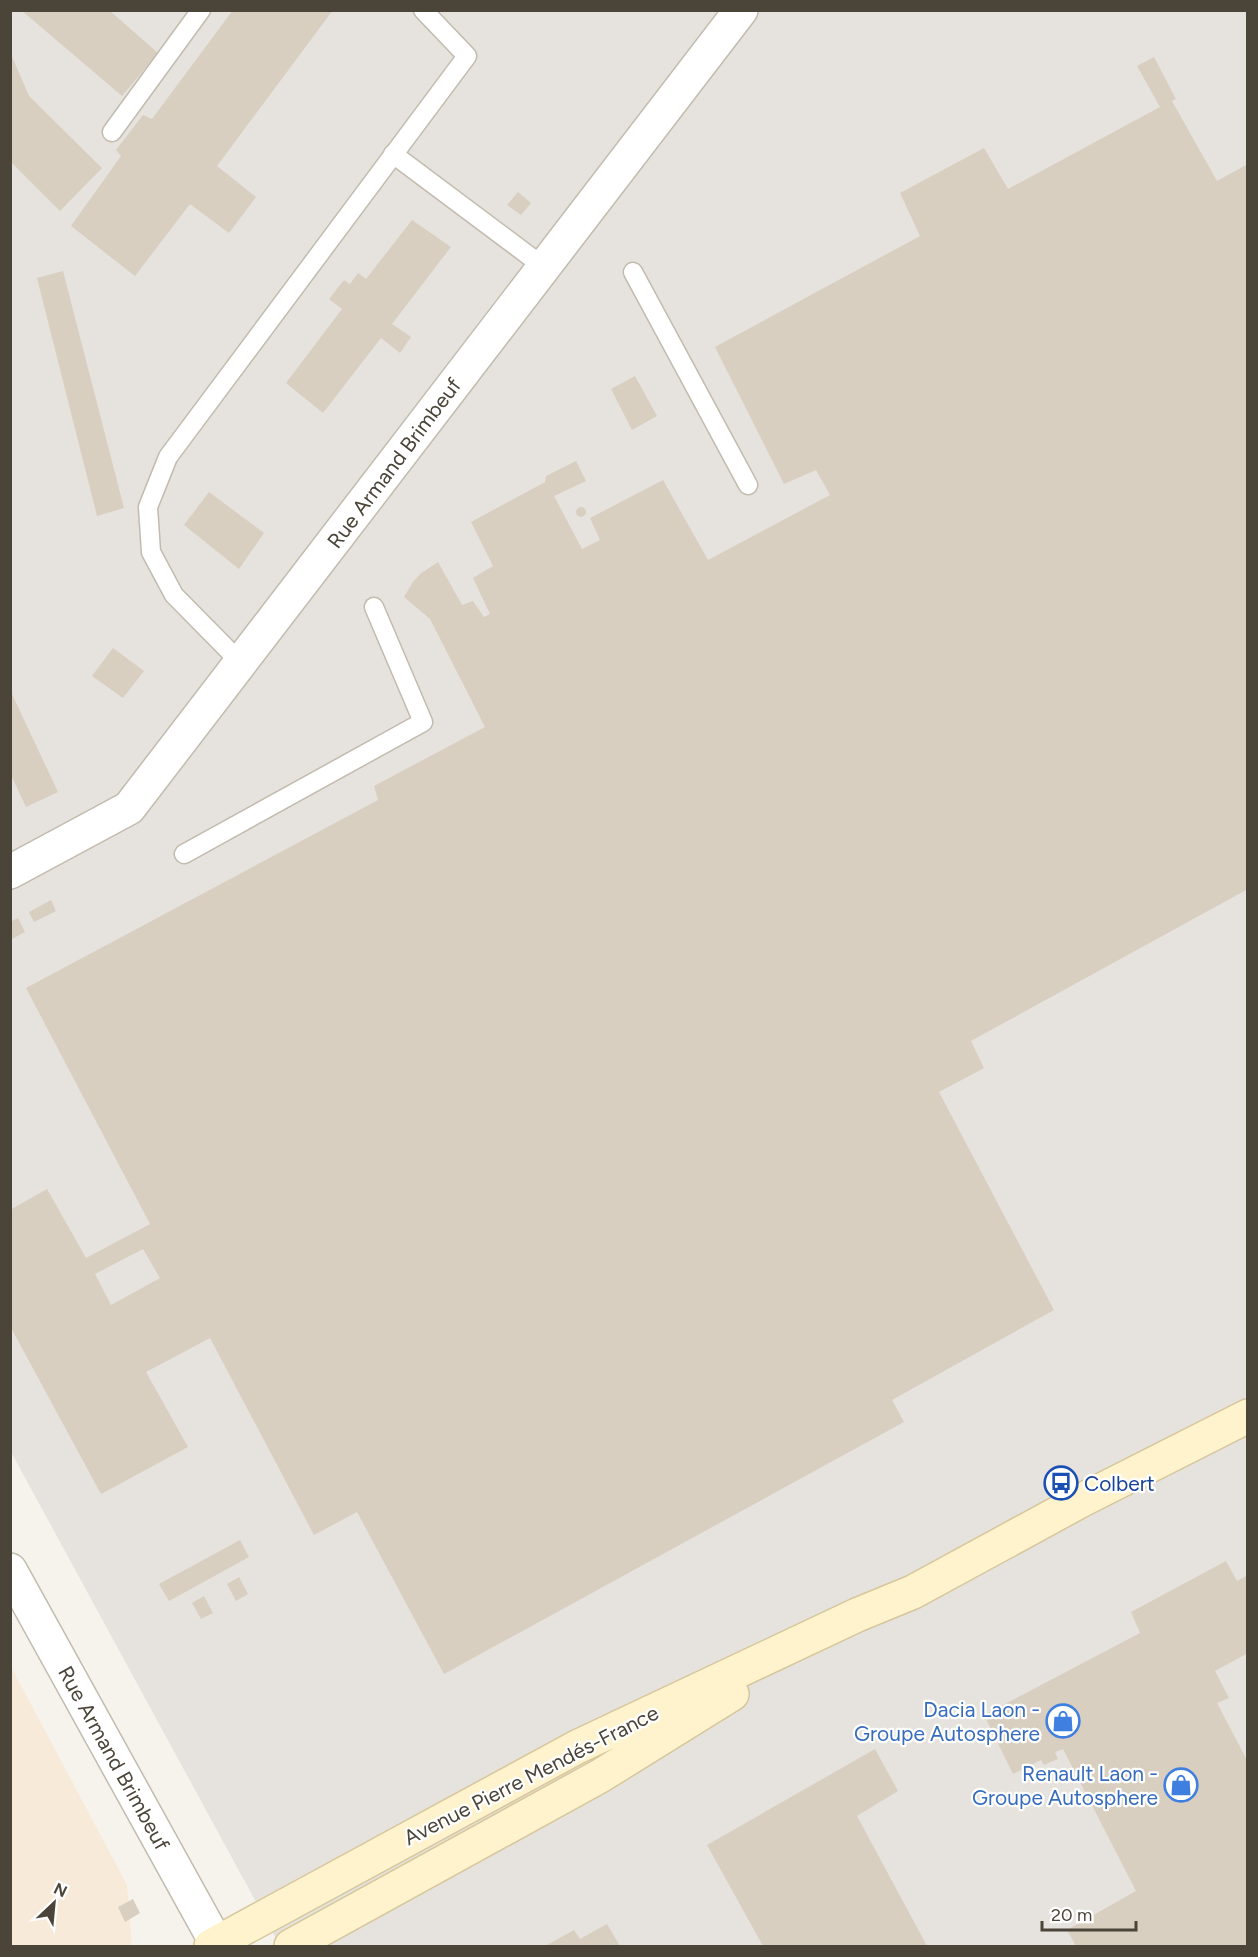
<svg xmlns="http://www.w3.org/2000/svg" width="1258" height="1957" font-family="Figtree,sans-serif">
  <style>
    .commercial { fill: #f7ead8 }
    .industrial { fill: #e6e2dd }
    .building { fill: #d8cfc1; fill-rule: evenodd }
    .lines { fill: none; stroke-linecap: round; stroke-linejoin: round }
    .service-casing { stroke: #c2bbae; stroke-width: 21 }
    .minor-casing { stroke: #c2bbae; stroke-width: 36 }
    .secondary-casing { stroke: #d6c79b; stroke-width: 36 }
    .service { stroke: #fff; stroke-width: 18 }
    .minor { stroke: #fff; stroke-width: 33 }
    .secondary { stroke: #fff3cd; stroke-width: 33 }
    .labels { text-anchor: middle; dominant-baseline: central; stroke-width: 4.5; stroke-linejoin: round; paint-order: stroke }
    .street-label { font-size: 21px; fill: #4b4439; stroke: #fff }
    .transit-label { font-size: 21px; fill: #164399; stroke: #fff; text-anchor: start }
    .shop-label { font-size: 21px; fill: #366cbe; stroke: #fff; text-anchor: end }
  </style>
  <rect width="100%" height="100%" fill="#f6f3ec"/>
  <!-- commercial -->
  <path class="commercial" d="M 10,1665 L 127,1885 L 132,1946 L 11,1946 Z"/>
  <!-- industrial -->
  <path class="industrial" d="M 10,11 L 1247,11 L 1247,1946 L 280,1946 L 11,1452 Z"/>
  <!-- building -->
  <path class="building" d="M 21,10 L 109,10 L 158,53 L 122,96 Z
    M 233,10 L 333,10 L 217,166 L 256,197 L 229,233 L 190,204 L 135,276 L 71,226 L 121,156 L 116,150 L 143,115 L 152,119 Z
    M 10,52 L 29,96 L 102,168 L 60,211 L 10,161 Z
    M 1154,57 L 1176,99 L 1172,101 L 1217,181 L 1248,164 L 1248,889 L 971,1041 L 984,1068 L 939,1092 L 1054,1310 L 892,1400 L 904,1422 L 444,1674 L 357,1512 L 314,1535 L 210,1338 L 146,1372 L 188,1447 L 101,1494 L 10,1326 L 10,1210 L 47,1189 L 86,1258 L 150,1224 L 26,988 L 378,800 L 374,786 L 485,727 L 430,619 L 404,597 L 413,582 L 420,574 L 438,562 L 462,605 L 473,601 L 484,617 L 490,614 L 473,578 L 493,566 L 471,522 L 545,482 L 546,476 L 576,461 L 586,481 L 554,496 L 582,549 L 600,540 L 590,518 L 663,480 L 708,560 L 830,495 L 816,470 L 784,484 L 715,347 L 920,236 L 900,193 L 984,148 L 1008,189 L 1160,107 L 1137,66 ZM 143,1249 L 160,1278 L 111,1305 L 95,1274 Z
    M 518,192 L 531,203 L 521,215 L 507,205 Z
    M 412,220 L 451,247 L 392,324 L 411,337 L 400,353 L 381,338 L 323,413 L 286,383 L 342,309 L 329,299 L 344,280 L 350,284 L 358,273 L 366,279 Z
    M 63,271 L 124,508 L 97,516 L 37,278 Z
    M 635,376 L 657,416 L 632,430 L 611,389 Z
    M 209,492 L 264,533 L 239,569 L 184,525 Z
    M576 512a5 5 0 1 1 10 0a5 5 0 1 1-10 0Z
    M 113,648 L 144,671 L 123,698 L 92,676 Z
    M 10,690 L 58,792 L 26,807 L 10,773 Z
    M 51,900 L 56,911 L 34,922 L 29,912 Z
    M 18,918 L 25,932 L 10,940 L 10,922 Z
    M 240,1540 L 249,1557 L 169,1601 L 159,1584 Z
    M 1226,1561 L 1237,1581 L 1248,1575 L 1248,1653 L 1215,1671 L 1229,1698 L 1217,1703 L 1248,1762 L 1248,1946 L 1076,1946 L 1067,1930 L 1136,1891 L 1063,1749 L 1055,1752 L 1058,1759 L 1044,1765 L 1041,1760 L 1013,1774 L 984,1715 L 1140,1633 L 1131,1612 Z
    M 239,1577 L 248,1594 L 236,1601 L 227,1584 Z
    M 204,1596 L 213,1613 L 201,1619 L 192,1603 Z
    M 875,1749 L 898,1791 L 857,1816 L 927,1946 L 763,1946 L 707,1845 Z
    M 133,1899 L 140,1913 L 125,1922 L 118,1907 Z
    M 607,1924 L 620,1946 L 545,1946 L 574,1930 L 580,1939 Z"/>
  <g class="lines">
    <!-- service casing -->
    <g class="service-casing">
      <path id="service" d="M 112,132 L 201,10
        M 393,154 L 544,267
        M 633,272 L 748,485
        M 241,663 L 174,595 L 151,552 L 148,507 L 168,457 L 467,56 L 423,10
        M 184,854 L 423,722 L 374,607"/>
    </g>
    <!-- minor casing -->
    <g class="minor-casing">
      <path id="minor" d="M 10,872 L 129,808 L 741,10
        M 10,1570 L 218,1946"/>
    </g>
    <!-- secondary casing -->
    <g class="secondary-casing">
      <path id="secondary" d="M 211,1946 L 577,1747 L 857,1615 L 913,1592 L 1082,1500 L 1248,1416
        M 291,1946 L 600,1776 L 732,1694"/>
    </g>
    <!-- service -->
    <use href="#service" class="service"/>
    <!-- minor -->
    <use href="#minor" class="minor"/>
    <!-- secondary -->
    <use href="#secondary" class="secondary"/>
  </g>
  <!-- icons -->
  <defs>
    <g id="bus-ring" transform="scale(1.725)"><circle r="9.5" fill="#fff" stroke="#1a4fb4" stroke-width="1.5"/><path d="M-5-6H5V4H4V6H2V4H-2V6H-4V4H-5ZM-3.5-4V0h7V-4ZM-3.5 1.2v1.5H-2V1.2ZM2 1.2v1.5H3.5V1.2Z" fill="#1a4fb4"/></g>
    <g id="shop-ring" transform="scale(1.725)"><circle r="9.5" fill="#fff" stroke="#3f7fe0" stroke-width="1.5"/><path d="M-5-2.5h2.3a2.7 3.5 0 0 1 5.4 0H5L5.5 6h-11ZM-1.5-2.5h3a1.5 2.3 0 0 0-3 0Z" fill="#3f7fe0"/></g>
  </defs>
  <g fill-rule="evenodd">
    <use href="#bus-ring" x="1061" y="1483"/>
    <use href="#shop-ring" x="1063" y="1721"/>
    <use href="#shop-ring" x="1181" y="1785"/>
  </g>
  <g class="labels">
    <!-- street labels -->
    <g class="street-label">
      <text transform="translate(394 463) rotate(-53)">Rue Armand Brimbeuf</text>
      <text transform="translate(114 1758) rotate(61)">Rue Armand Brimbeuf</text>
      <text transform="translate(531 1775) rotate(-27)">Avenue Pierre Mendés-France</text>
    </g>
    <!-- transit labels -->
    <g class="transit-label">
      <text x="1084" y="1483">Colbert</text>
    </g>
    <!-- shop labels -->
    <g class="shop-label">
      <text x="1040" y="1709">Dacia Laon -<tspan x="1040" dy="24">Groupe Autosphere</tspan></text>
      <text x="1158" y="1773">Renault Laon -<tspan x="1158" dy="24">Groupe Autosphere</tspan></text>
    </g>
  </g>
  <!-- border -->
  <rect width="1258" height="1957" fill="none" stroke="#4b4439" stroke-width="24"/>
  <!-- north arrow -->
  <g transform="translate(54 1903) rotate(26)" stroke="#ffffff" stroke-width="4.5" paint-order="stroke">
  <path d="M0-4.5L10 22L0 15L-10 22Z" fill="#4b4439"/>
  <text y="-9" font-size="16" font-weight="bold" text-anchor="middle" fill="#4b4439">N</text>
  </g>
  <!-- scale -->
  <path d="M1042 1921v9h94v-9" fill="none" stroke="#4b4439" stroke-width="3"/>
  <text x="1051" y="1921" font-size="18" fill="#4b4439" stroke="#ffffff" stroke-width="4.5" paint-order="stroke">20 m</text>
</svg>
